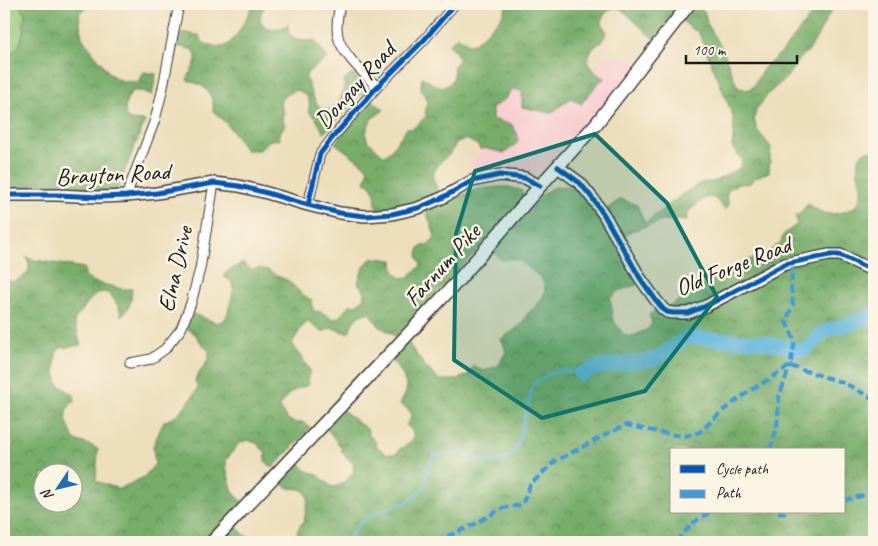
<svg xmlns="http://www.w3.org/2000/svg" width="878" height="546" font-family="Caveat,sans-serif">
  <style>
    .built { fill: #f7cfd2 }
    .grass { fill: url(#grass-tufts); stroke: #58724b }
    .forest { fill: url(#forest-crowns); stroke: #4a6443; fill-rule: evenodd }
    .lines { fill: none; stroke-linecap: round; stroke-linejoin: round }
    .stream { stroke: #61b5dd; stroke-width: 2.5 }
    .river { stroke: #61b5dd; stroke-width: 14 }
    .minor-casing { stroke: #3b3934; stroke-width: 11 }
    .tertiary-casing { stroke: #3b3934; stroke-width: 14 }
    .secondary-casing { stroke: #3b3934; stroke-width: 15 }
    .minor { stroke: #fff; stroke-width: 9 }
    .tertiary { stroke: #fff; stroke-width: 11 }
    .secondary { stroke: #fff; stroke-width: 12 }
    .quiet { stroke: #3c9bdf; stroke-width: 4; stroke-dasharray: 8 4; stroke-linecap: butt }
    .cycleway-casing { stroke: #fcf5e5; stroke-width: 8 }
    .cycleway { stroke: #0057b8; stroke-width: 5 }
    .marked { fill: #0f766e; fill-opacity: 0.2; stroke: #0f766e; stroke-width: 4; stroke-linejoin: round }
    .labels { text-anchor: middle; dominant-baseline: central; stroke-width: 5; stroke-linejoin: round; paint-order: stroke }
    .street-label { font-size: 24px; fill: #1c1c1c; stroke: #fcf5e5 }
  </style>
  <defs>
    <pattern id="grass-tufts" width="24" height="20" patternUnits="userSpaceOnUse" patternTransform="scale(1.25)"><rect width="24" height="20" fill="#94c87a"/><path d="M3 7l-1-3M5 7V3M7 7l1-3M15 17l-1-3M17 17v-4M19 17l1-3" fill="none" stroke="#7fab69"/></pattern>
    <pattern id="forest-crowns" width="20" height="18" patternUnits="userSpaceOnUse" patternTransform="scale(1.25)"><rect width="20" height="18" fill="#77ac6a"/><path d="M2 6a3 3 0 1 1 6 0M12 15a3 3 0 1 1 6 0" fill="none" stroke="#618b56"/></pattern>
  </defs>
  <rect width="100%" height="100%" fill="#fcf5e5"/>
  <filter id="ink" filterUnits="userSpaceOnUse"><feTurbulence type="fractalNoise" baseFrequency=".02" numOctaves="2"/><feDisplacementMap in="SourceGraphic" scale="10" xChannelSelector="R" yChannelSelector="G"/><feConvolveMatrix kernelMatrix="1 2 1 2 8 2 1 2 1" color-interpolation-filters="sRGB"/></filter>
  <filter id="wash" filterUnits="userSpaceOnUse"><feTurbulence type="fractalNoise" baseFrequency=".0096" numOctaves="4" result="noise"/><feDisplacementMap in="SourceGraphic" scale="20" xChannelSelector="R" yChannelSelector="G"/><feGaussianBlur stdDeviation="1.12" result="paint"/><feColorMatrix in="noise" values="0 0 0 0 0 0 0 0 0 0 0 0 0 0 0 0 0 1.4 0 .05"/><feComposite in="paint" operator="in"/></filter>
  <g filter="url(#wash)">
    <rect width="100%" height="100%" fill="#ecdebb"/>
    <!-- built -->
    <path class="built" d="M 620,54 L 629,58 L 640,66 L 539,192 L 523,185 L 514,184 L 499,183 L 475,187 L 469,170 L 471,163 L 483,148 L 501,152 L 512,125 L 492,119 L 492,108 L 505,99 L 513,89 L 522,91 L 551,113 L 571,98 L 581,104 L 598,83 L 605,78 L 598,75 L 591,68 L 608,57 Z"/>
    <!-- grass -->
    <path class="grass" d="M 4,4 L 18,4 L 25,13 L 24,28 L 20,45 L 12,53 L 4,55 Z"/>
    <!-- forest -->
    <path class="forest" d="M 18,4 L 91,4 L 79,13 L 82,38 L 110,74 L 117,79 L 123,81 L 137,82 L 144,72 L 156,74 L 152,95 L 142,91 L 132,91 L 126,101 L 125,115 L 130,120 L 145,121 L 116,192 L 4,191 L 4,55 L 12,53 L 20,45 L 24,28 L 25,13 Z
      M 253,4 L 269,4 C 262,7 260,15 260,22 L 268,29 L 282,28 L 288,24 C 288,26 288,31 289,33 C 293,40 307,42 314,40 L 328,58 L 308,72 L 306,77 C 308,85 315,106 323,109 C 338,114 345,91 344,81 L 352,74 L 361,82 L 364,91 L 324,133 L 316,119 L 308,111 C 311,105 309,97 303,93 C 301,91 298,91 295,90 L 283,97 L 280,103 L 284,113 L 282,118 L 285,125 L 279,134 L 280,140 C 269,138 267,142 260,150 L 246,150 L 227,124 L 213,111 C 215,103 209,90 202,86 C 197,83 192,82 187,80 L 196,61 L 196,53 L 191,49 L 172,45 L 173,31 L 199,35 L 202,42 C 208,45 215,48 221,47 C 235,46 248,15 253,4 Z
      M 507,4 L 527,4 C 531,7 536,6 541,4 L 682,4 L 654,39 C 645,33 626,10 618,8 C 611,6 602,15 602,21 C 602,25 605,29 607,32 L 603,39 L 602,42 C 593,46 587,55 588,64 L 598,75 L 605,78 L 598,83 L 581,104 L 571,98 L 551,113 L 522,107 L 522,91 L 513,89 L 505,99 L 492,108 L 492,119 L 512,125 L 518,135 L 518,142 L 505,153 L 483,148 L 481,150 L 476,144 L 466,139 L 456,144 L 449,155 L 442,160 L 432,175 L 439,194 L 381,213 L 377,213 L 375,194 L 370,184 L 365,182 L 368,172 L 367,167 L 335,143 L 372,100 L 384,110 L 371,119 L 366,132 L 367,140 L 383,155 L 387,155 L 408,127 L 410,129 L 415,127 L 426,116 C 424,101 435,105 420,90 L 421,87 L 422,77 C 427,80 432,84 437,86 C 449,90 456,79 453,68 L 459,59 L 455,51 L 448,45 L 457,36 L 468,44 L 475,43 L 501,18 Z
      M 694,4 L 705,13 L 707,23 L 723,50 L 736,84 L 739,88 L 747,90 L 753,87 L 764,68 L 783,51 L 820,4 L 838,4 L 830,13 L 809,51 L 802,55 L 786,78 L 769,93 L 756,110 L 754,119 L 757,130 L 771,147 L 769,172 L 756,177 L 749,184 C 739,182 730,186 726,195 L 729,205 L 725,210 C 721,206 716,197 710,197 C 706,196 693,207 690,210 C 687,213 687,217 687,221 L 667,220 L 631,231 L 623,238 L 605,210 L 621,199 L 637,205 L 645,223 L 683,194 L 703,182 L 713,182 L 740,168 L 742,160 L 732,147 L 734,130 L 733,116 L 698,31 L 692,29 L 681,20 Z
      M 870,150 L 874,152 L 874,542 L 294,542 L 299,527 L 304,521 L 308,499 L 307,495 L 306,493 L 301,489 L 288,488 L 278,479 L 296,460 L 306,470 L 318,475 L 332,487 C 342,486 348,479 354,471 L 353,464 L 342,452 L 341,447 L 326,428 L 343,410 L 357,422 L 367,429 L 369,435 L 376,442 L 375,445 L 386,454 L 396,454 L 400,449 L 414,439 L 412,430 L 406,425 L 411,418 L 410,411 L 400,404 C 402,400 405,396 406,392 C 408,380 398,366 390,359 L 407,341 L 424,365 L 439,380 L 454,380 L 466,376 L 474,366 L 483,371 L 498,366 L 506,352 L 503,342 L 500,340 C 508,334 519,328 524,320 C 526,318 526,315 528,313 C 535,307 546,298 545,288 C 545,280 535,273 529,268 C 519,259 514,257 501,260 L 492,250 L 545,192 C 559,183 572,185 585,195 L 639,284 L 618,291 L 610,299 L 612,309 L 612,318 L 623,334 L 631,337 L 648,329 L 652,323 L 649,315 L 660,307 L 667,308 L 692,292 L 743,262 L 766,254 L 781,242 L 783,235 L 796,225 L 797,222 L 795,215 L 798,215 L 808,204 C 822,214 828,216 844,212 C 878,201 849,173 860,156 C 862,153 867,151 870,150 ZM 672,450 L 844,450 L 844,512 L 672,512 Z
      M 498,187 L 508,187 L 521,190 L 525,198 L 522,203 L 395,337 L 391,333 L 380,327 L 369,313 C 359,313 351,321 350,331 L 347,333 L 332,328 L 322,332 L 308,322 L 301,328 L 292,343 L 311,372 L 308,375 L 309,385 C 296,388 285,394 280,407 C 285,418 291,425 303,422 L 310,428 L 273,468 L 265,461 L 266,453 L 256,443 L 248,440 L 239,443 L 226,460 L 226,468 L 233,492 L 243,502 L 203,542 L 4,542 L 4,273 L 11,282 C 25,278 34,272 26,257 L 35,260 L 84,268 L 85,275 L 91,281 L 122,289 L 132,289 C 131,302 131,307 121,316 C 120,310 118,306 115,301 C 104,283 92,296 83,309 C 80,314 76,316 74,321 L 81,345 L 60,348 L 56,353 L 55,373 L 58,384 L 74,395 L 75,402 L 72,403 L 66,410 L 66,419 L 74,440 L 90,445 L 98,449 L 96,481 L 119,489 L 144,477 L 155,464 L 153,446 L 164,421 C 178,419 191,399 198,388 L 195,380 L 209,358 L 209,351 L 202,344 L 195,334 L 183,326 L 188,312 L 217,323 L 224,320 L 227,316 L 234,288 L 231,281 L 224,277 L 225,273 L 242,263 L 252,270 L 259,268 L 268,270 L 277,276 L 289,281 L 303,295 L 312,301 L 312,305 L 313,311 C 333,311 330,332 349,305 L 355,305 L 363,300 L 365,292 L 358,283 C 361,274 365,258 376,258 C 382,258 387,260 393,260 L 394,271 L 401,278 L 408,277 L 420,267 L 421,264 L 418,257 L 419,248 L 432,242 L 435,236 L 425,208 L 479,189 ZM 42,474 L 72,474 L 72,504 L 42,504 Z
      M 235,525 L 245,535 L 267,542 L 218,542 Z"/>
    <g class="lines">
      <!-- stream -->
      <path class="stream" d="M 345,542 C 353,535 357,525 365,519 C 384,505 415,507 425,484 C 427,480 426,474 428,469 C 429,464 432,459 434,455 C 441,454 449,453 457,454 C 465,454 472,459 479,460 C 500,465 512,460 519,440 L 533,384 L 548,375 L 563,370 L 581,374"/>
      <!-- river -->
      <path class="river" d="M 581,374 L 598,367 L 655,359 L 688,337 L 764,342 L 804,351 L 825,331 L 866,319 L 874,312"/>
    </g>
  </g>
  <g filter="url(#ink)">
    <g class="lines">
      <!-- minor casing -->
      <g class="minor-casing">
        <path id="minor" d="M 340,4 C 338,15 335,29 339,40 C 346,58 364,73 377,87
          M 126,196 L 155,120 L 162,92 L 179,4
          M 308,205 L 320,154 L 333,137 L 377,87 L 424,40 L 455,4
          M 130,363 L 151,359 L 165,349 L 181,329 L 191,303 L 200,269 L 214,183"/>
      </g>
      <!-- tertiary casing -->
      <g class="tertiary-casing">
        <path id="tertiary" d="M 558,167 L 580,183 L 593,199 L 604,215 L 640,278 L 655,299 L 663,309 L 667,312 L 673,313 L 688,313 L 706,306 L 785,264 L 829,255 L 840,255 L 874,271
          M 4,195 L 57,195 L 99,197 L 126,196 L 157,193 L 214,183 L 239,186 L 267,193 L 308,205 L 340,213 L 365,216 L 392,214 L 418,208 L 442,198 L 472,181 L 500,175 L 525,178 L 540,186"/>
      </g>
      <!-- secondary casing -->
      <g class="secondary-casing">
        <path id="secondary" d="M 212,542 L 369,376 L 456,283 L 540,186 L 596,124 L 689,4"/>
      </g>
      <!-- minor -->
      <use href="#minor" class="minor"/>
      <!-- tertiary -->
      <use href="#tertiary" class="tertiary"/>
      <!-- secondary -->
      <use href="#secondary" class="secondary"/>
      <!-- quiet -->
      <path class="quiet" d="M 793,262 L 791,287 L 793,304 L 786,322 L 795,341 L 790,366 L 844,383 L 874,399
        M 770,450 L 777,428 L 779,397 L 790,366
        M 844,500 L 874,493
        M 778,512 L 785,513 L 787,512
        M 437,542 L 439,540 L 471,526 L 503,508 L 522,505 L 530,485 L 554,462 L 605,435 L 626,425 L 668,434 L 685,436 L 700,432 L 721,412 L 748,392 L 790,366
        M 677,542 C 686,529 696,519 711,512"/>
      <!-- cycleway casing -->
      <g class="cycleway-casing">
        <path id="cycleway" d="M 558,167 L 580,183 L 593,199 L 604,215 L 640,278 L 655,299 L 663,309 L 667,312 L 673,313 L 688,313 L 706,306 L 785,264 L 829,255 L 840,255 L 874,271
          M 4,195 L 57,195 L 99,197 L 126,196 L 157,193 L 214,183 L 239,186 L 267,193 L 308,205 L 340,213 L 365,216 L 392,214 L 418,208 L 442,198 L 472,181 L 500,175 L 525,178 L 540,186
          M 308,205 L 320,154 L 333,137 L 377,87 L 424,40 L 455,4"/>
      </g>
      <!-- cycleway -->
      <use href="#cycleway" class="cycleway"/>
    </g>
  </g>
  <!-- marked area -->
  <path class="marked" d="M 595,134 L 667,203 L 717,297 L 645,391 L 542,418 L 454,360 L 456,234 L 475,171 Z"/>
  <g class="labels">
    <!-- street labels -->
    <g class="street-label">
      <text transform="translate(355 85) rotate(-48)">Dongay Road</text>
      <text transform="translate(113 174) rotate(-3)">Brayton Road</text>
      <text transform="translate(442 265) rotate(-48)">Farnum Pike</text>
      <text transform="translate(733 266) rotate(-22)">Old Forge Road</text>
      <text transform="translate(175 269) rotate(-77)">Elna Drive</text>
    </g>
  </g>
  <!-- margin -->
  <rect width="878" height="546" fill="none" stroke="#fcf5e5" stroke-width="20"/>
  <!-- legend -->
  <rect x="670" y="448" width="175" height="65" fill="#fcf5e5" stroke="#a29e95"/>
  <rect x="680" y="465" width="25" height="8" fill="#0057b8" stroke="#a29e95"/>
  <text x="716" y="474" font-size="15" fill="#1c1c1c">Cycle path</text>
  <rect x="680" y="490" width="25" height="8" fill="#3c9bdf" stroke="#a29e95"/>
  <text x="716" y="498" font-size="15" fill="#1c1c1c">Path</text>
  <!-- north arrow -->
  <g transform="translate(58 488) rotate(235)"><circle r="24" fill="#fcf5e5" stroke="#a29e95"/>
  <path d="M0-4L9 19L0 12L-9 19Z" fill="#1f6fb2"/>
  <text y="-8" font-size="14" font-weight="bold" text-anchor="middle" fill="#1c1c1c">N</text>
  </g>
  <!-- scale -->
  <path d="M686 55v8h111v-8" fill="none" stroke="#1c1c1c" stroke-width="2.5"/>
  <text x="693" y="55" font-size="15" fill="#1c1c1c" stroke="#fcf5e5" stroke-width="4" paint-order="stroke">100 m</text>
</svg>
